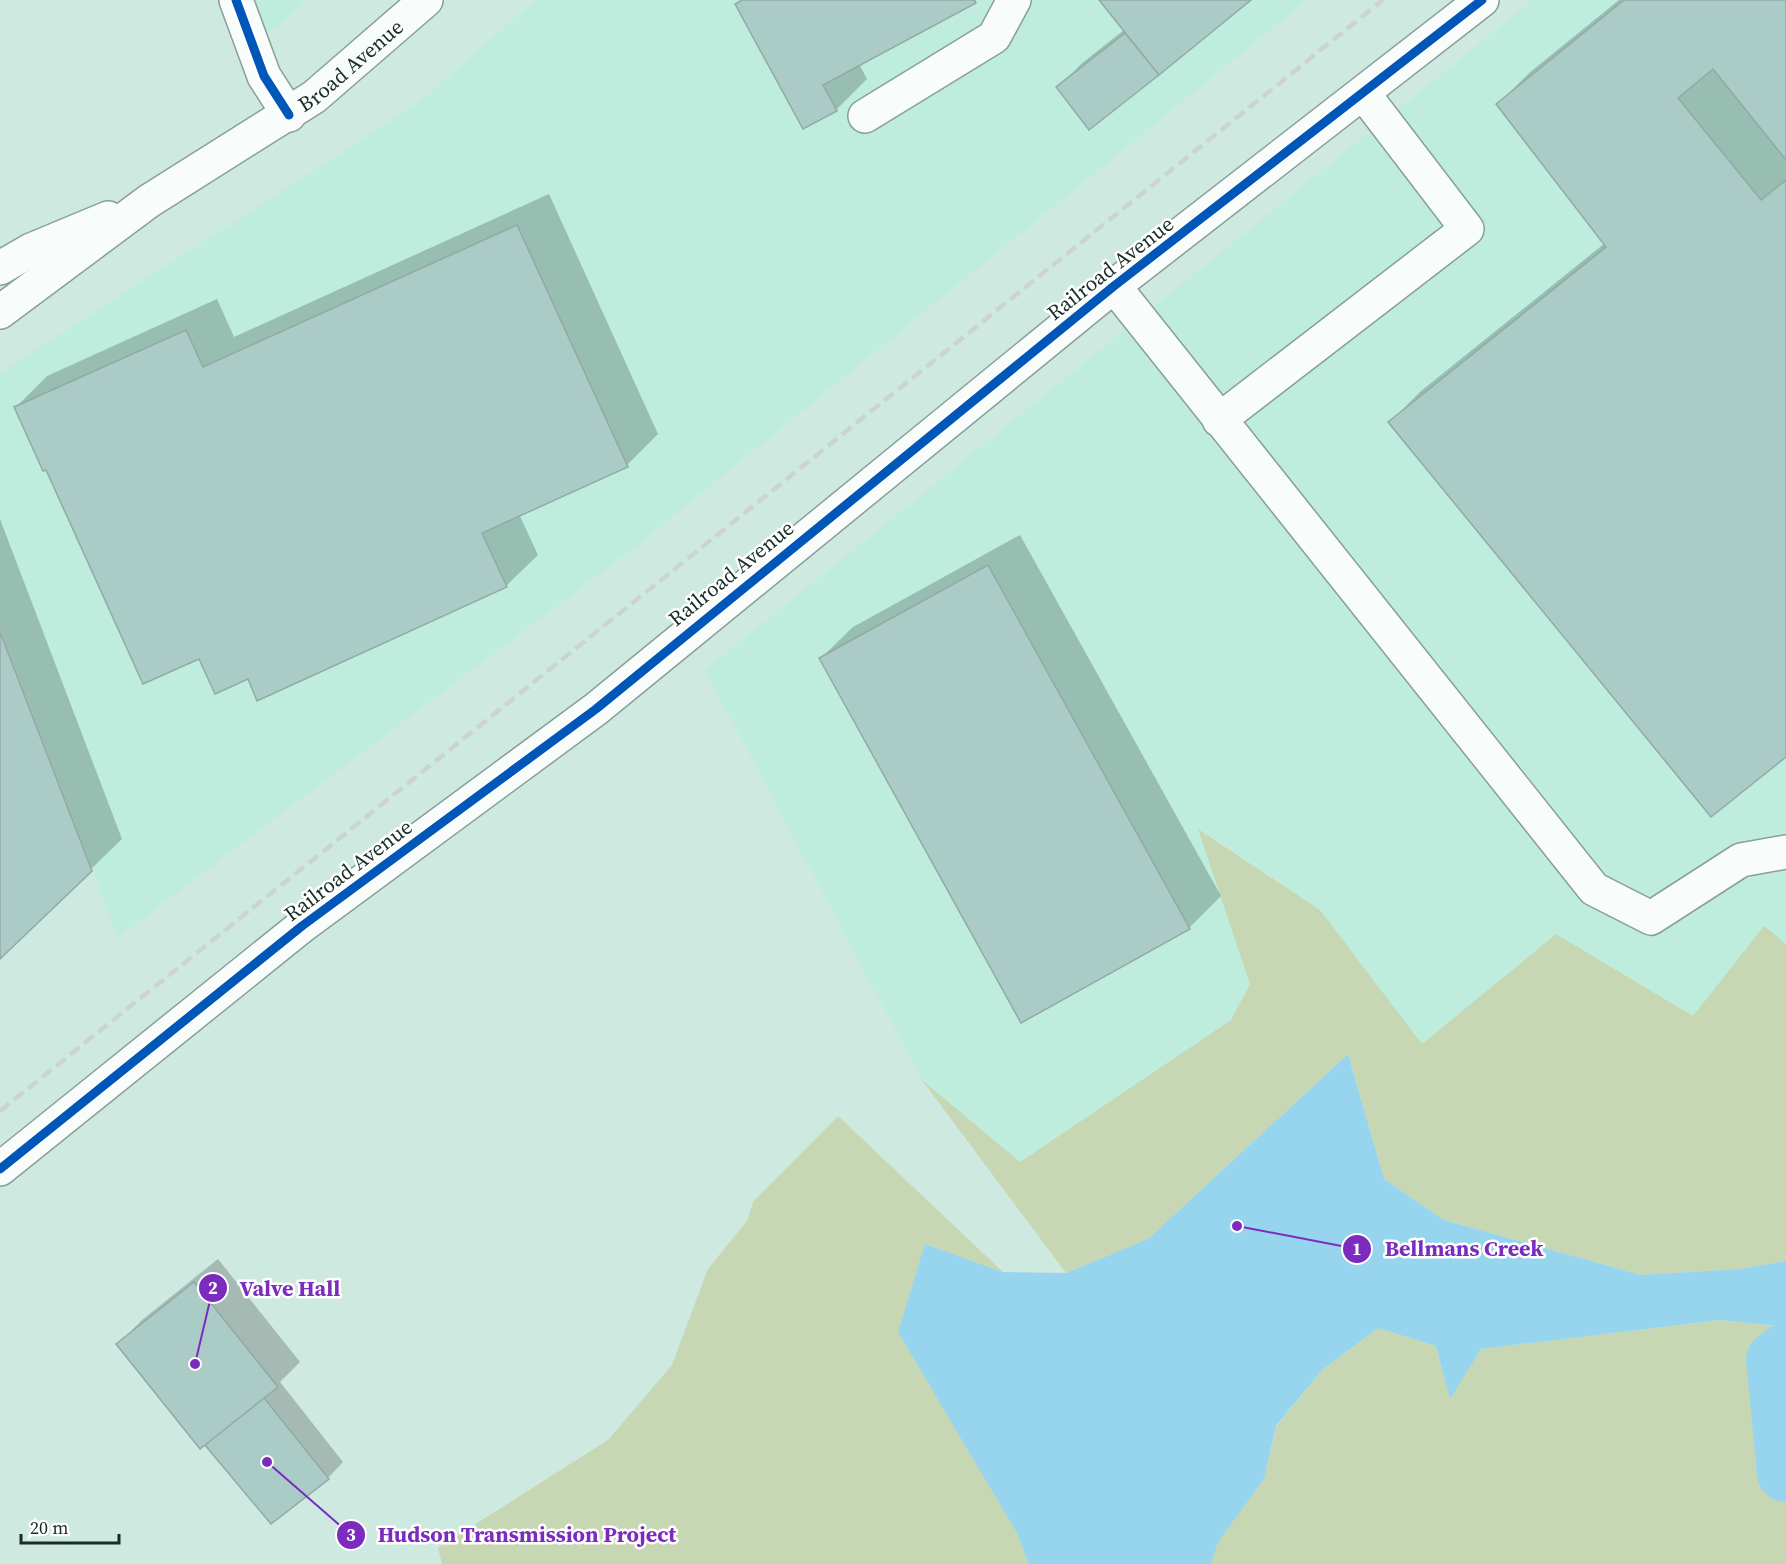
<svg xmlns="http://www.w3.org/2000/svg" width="1786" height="1564" font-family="'Source Serif 4',serif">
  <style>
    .built { fill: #beedde }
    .green { fill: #c7d7b3 }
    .water { fill: #97d5ef }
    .shadow { fill: #0003 }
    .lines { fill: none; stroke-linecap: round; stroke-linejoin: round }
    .river { stroke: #97d5ef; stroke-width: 58 }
    .building { fill: #abcbc6; stroke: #92aaa5; stroke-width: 1.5 }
    .minor-casing { stroke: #899f98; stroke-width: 36 }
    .major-casing { stroke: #899f98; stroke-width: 36 }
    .minor { stroke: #f8fcfa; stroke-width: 33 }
    .major { stroke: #f8fcfa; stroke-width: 33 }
    .rail { stroke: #cbd4d2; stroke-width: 4.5; stroke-dasharray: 12 6; stroke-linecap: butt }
    .cycleway-casing { stroke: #fff; stroke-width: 13 }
    .cycleway { stroke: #0057b8; stroke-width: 9 }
    .labels { text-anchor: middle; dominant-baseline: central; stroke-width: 5; stroke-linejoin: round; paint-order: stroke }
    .street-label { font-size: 21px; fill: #182d27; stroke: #fff }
    .leader { fill: none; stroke: #7b2cbf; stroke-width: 2 }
    .callout-dot { fill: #7b2cbf; stroke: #fff; stroke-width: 2 }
    .mark-label { font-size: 18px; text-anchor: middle; font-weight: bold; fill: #fff }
    .callout-label { font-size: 22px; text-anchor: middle; font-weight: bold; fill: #7b2cbf; stroke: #fff; stroke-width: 5; stroke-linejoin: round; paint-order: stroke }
  </style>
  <rect width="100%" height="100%" fill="#cde9e0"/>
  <!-- built -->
  <path class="built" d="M 235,0 L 307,0 L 278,26 L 248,40 Z
    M 535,0 L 1307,0 L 640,543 L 118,937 L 0,625 L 0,373 L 419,103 Z
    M 1533,0 L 1786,0 L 1786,944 L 1764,927 L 1693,1016 L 1556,934 L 1422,1044 L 1320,910 L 1199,829 L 1250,984 L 1231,1020 L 1019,1162 L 922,1080 L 705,670 Z"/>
  <!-- green -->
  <path class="green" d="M 1198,829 L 1320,910 L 1422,1044 L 1556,934 L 1693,1016 L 1764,926 L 1786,944 L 1786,1261 L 1738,1269 L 1641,1275 L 1444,1220 L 1384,1179 L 1348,1054 L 1148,1239 L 1066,1273 L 922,1080 L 1020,1162 L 1231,1020 L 1250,984 Z
    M 838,1116 L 1003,1272 L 925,1244 L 1029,1564 L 442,1564 L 438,1548 L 608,1440 L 672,1365 L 708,1269 L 747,1221 L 753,1202 Z
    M 1720,1320 L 1786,1327 L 1786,1564 L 1211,1564 L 1217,1542 L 1264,1479 L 1276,1427 L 1322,1370 L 1378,1328 L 1436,1346 L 1450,1398 L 1480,1349 Z"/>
  <!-- water -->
  <path class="water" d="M 1348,1054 L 1384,1179 L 1444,1220 L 1641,1275 L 1738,1269 L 1786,1261 L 1786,1327 L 1720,1320 L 1481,1349 L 1450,1399 L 1436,1346 L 1378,1328 L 1322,1370 L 1276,1426 L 1264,1479 L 1218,1542 L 1211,1564 L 1029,1564 L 1017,1533 L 898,1332 L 925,1244 L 1003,1272 L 1066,1273 L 1148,1239 Z"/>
  <!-- shadow -->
  <path class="shadow" d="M 741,0 L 977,0 L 859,64 L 867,79 L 836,110 L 737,4 Z
    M 1100,0 L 1249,0 L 1158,74 L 1058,88 L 1081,64 L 1124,30 Z
    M 1619,0 L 1786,0 L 1786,755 L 1390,422 L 1421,391 L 1605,243 L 1498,104 L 1529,73 Z
    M 549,194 L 658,434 L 627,465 L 519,514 L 538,555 L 506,586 L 200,657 L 46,468 L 16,407 L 47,376 L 217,299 L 234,337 Z
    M 0,519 L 122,839 L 0,957 Z
    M 1020,535 L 1221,896 L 1189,928 L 1022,1021 L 821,658 L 853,627 Z
    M 218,1259 L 300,1362 L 280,1382 L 343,1462 L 328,1478 L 207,1445 L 118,1344 L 142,1320 Z"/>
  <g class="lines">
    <!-- river -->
    <path class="river" d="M 1786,1352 L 1775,1360 L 1786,1473"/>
  </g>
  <!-- building -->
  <path class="building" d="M 742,0 L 974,0 L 976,3 L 823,85 L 837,111 L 803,129 L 735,4 Z
    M 1099,0 L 1251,0 L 1159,75 Z
    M 1624,0 L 1786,0 L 1786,160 L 1713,69 L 1678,98 L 1761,200 L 1786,180 L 1786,757 L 1711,817 L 1388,422 L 1606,247 L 1496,104 Z
    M 1125,33 L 1159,75 L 1089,130 L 1056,87 Z
    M 517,225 L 628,467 L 482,533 L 507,587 L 257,701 L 248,679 L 215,694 L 199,659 L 143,684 L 46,470 L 43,471 L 14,407 L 186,330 L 203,367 Z
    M 988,565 L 1190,929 L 1021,1023 L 819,658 Z
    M 0,632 L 92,871 L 0,959 Z
    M 194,1282 L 278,1387 L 200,1449 L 116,1344 Z
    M 264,1398 L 329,1479 L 271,1524 L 205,1445 Z"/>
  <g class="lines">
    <!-- minor casing -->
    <g class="minor-casing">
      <path id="minor" d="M 236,0 L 264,76 L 289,115
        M 865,116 L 994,37 L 1014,0
        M 1114,286 L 1594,889 L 1651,918 L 1741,860 L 1786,852
        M 1219,420 L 1467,229 L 1363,93
        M 0,1169 L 302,926 L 596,709 L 1114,286 L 1482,0"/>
    </g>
    <!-- major casing -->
    <g class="major-casing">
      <g id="major">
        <path d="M 0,268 L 31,250 L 108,218"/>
        <path id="s1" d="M 0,312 L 149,201 L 314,97 L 426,0"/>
      </g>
    </g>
    <!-- minor -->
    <use href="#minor" class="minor"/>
    <!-- major -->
    <use href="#major" class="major"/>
    <!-- rail -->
    <path class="rail" d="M 0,1111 L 1383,0"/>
    <!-- cycleway casing -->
    <g class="cycleway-casing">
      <path id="cycleway" d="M 236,0 L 264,76 L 289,115
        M 0,1169 L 302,926 L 596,709 L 1114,286 L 1482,0"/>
    </g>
    <!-- cycleway -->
    <use href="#cycleway" class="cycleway"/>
  </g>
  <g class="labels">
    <!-- street labels -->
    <g class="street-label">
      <text stroke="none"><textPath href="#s1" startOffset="429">Broad Avenue</textPath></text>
      <text transform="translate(1110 268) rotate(-38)">Railroad Avenue</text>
      <text transform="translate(731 573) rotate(-39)">Railroad Avenue</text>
      <text transform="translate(348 870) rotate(-37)">Railroad Avenue</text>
    </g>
  </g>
  <!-- callouts -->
  <path class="leader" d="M1237 1226L1357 1249M195 1364L213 1288M267 1462L351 1535"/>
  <g class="callout-dot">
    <circle cx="1237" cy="1226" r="6"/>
    <circle cx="195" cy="1364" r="6"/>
    <circle cx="267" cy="1462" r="6"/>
    <circle cx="1357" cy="1249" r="15"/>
    <circle cx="213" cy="1288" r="15"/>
    <circle cx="351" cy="1535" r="15"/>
  </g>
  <g class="mark-label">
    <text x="1357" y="1255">1</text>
    <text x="213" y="1294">2</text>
    <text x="351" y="1541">3</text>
  </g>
  <g class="callout-label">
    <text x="1464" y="1256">Bellmans Creek</text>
    <text x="290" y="1296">Valve Hall</text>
    <text x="527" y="1542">Hudson Transmission Project</text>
  </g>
  <!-- scale -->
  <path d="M21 1534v9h98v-9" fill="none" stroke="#182d27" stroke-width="3"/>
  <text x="30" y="1534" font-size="18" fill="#182d27" stroke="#ffffff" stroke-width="4.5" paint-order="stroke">20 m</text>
</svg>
